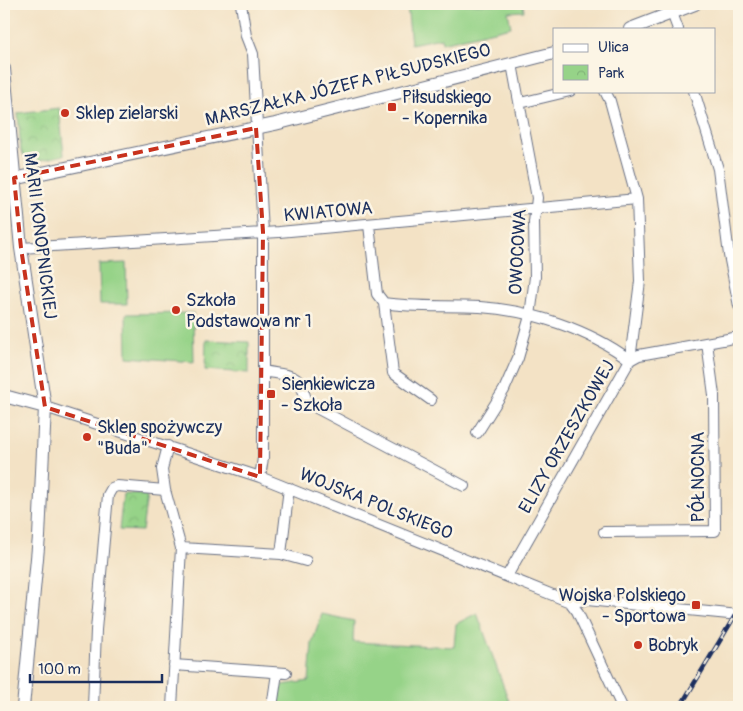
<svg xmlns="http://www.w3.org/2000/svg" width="743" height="711" font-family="Pangolin,sans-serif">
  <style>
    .green { fill: #96d388; stroke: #588173 }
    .park { fill: url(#park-crowns); stroke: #588173 }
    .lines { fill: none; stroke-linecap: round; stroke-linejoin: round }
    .minor-casing { stroke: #676e82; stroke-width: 12 }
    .tertiary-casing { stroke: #676e82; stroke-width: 14 }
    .minor { stroke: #fff; stroke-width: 10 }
    .tertiary { stroke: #fff; stroke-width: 12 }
    .rail-casing { stroke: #1b2f5e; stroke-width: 4.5 }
    .rail { stroke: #fcf5e5; stroke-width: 2.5; stroke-dasharray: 8; stroke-linecap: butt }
    .marked { fill: none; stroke: #c8321e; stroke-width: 4; stroke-dasharray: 10 6; stroke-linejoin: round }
    .poi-dot { fill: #c8321e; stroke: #fcf5e5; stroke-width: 2 }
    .labels { text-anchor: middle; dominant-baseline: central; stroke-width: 5; stroke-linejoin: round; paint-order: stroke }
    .street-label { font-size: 18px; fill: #1b2f5e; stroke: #fcf5e5 }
    .poi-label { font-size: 18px; fill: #1b2f5e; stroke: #fcf5e5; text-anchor: start }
  </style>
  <defs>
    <pattern id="park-crowns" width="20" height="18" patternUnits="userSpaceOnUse" patternTransform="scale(1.25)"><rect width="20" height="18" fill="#96d388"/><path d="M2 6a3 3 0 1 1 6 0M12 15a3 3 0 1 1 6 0" fill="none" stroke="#81b578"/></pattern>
  </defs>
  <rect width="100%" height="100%" fill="#fcf5e5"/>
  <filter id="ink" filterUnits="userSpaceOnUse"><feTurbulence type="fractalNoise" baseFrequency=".02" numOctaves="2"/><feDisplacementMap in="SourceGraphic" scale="10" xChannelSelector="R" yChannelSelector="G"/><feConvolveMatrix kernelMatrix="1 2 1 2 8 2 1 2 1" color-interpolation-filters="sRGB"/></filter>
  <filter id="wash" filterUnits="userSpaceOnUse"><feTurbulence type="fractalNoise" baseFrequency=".0096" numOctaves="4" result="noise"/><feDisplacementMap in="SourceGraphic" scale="20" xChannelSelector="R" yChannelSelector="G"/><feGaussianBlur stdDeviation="1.12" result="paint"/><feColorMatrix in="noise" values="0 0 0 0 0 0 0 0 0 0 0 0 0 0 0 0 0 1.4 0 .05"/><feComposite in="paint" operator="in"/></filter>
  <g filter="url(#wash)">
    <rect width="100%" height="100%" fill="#f3e2c5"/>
    <!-- green -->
    <path class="green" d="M 407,4 L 523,4 L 524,11 L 508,12 L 511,27 L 442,43 L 441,38 L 411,44 Z
      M 126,263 L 127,304 L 100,304 L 99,264 Z
      M 193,313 L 194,362 L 127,357 L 126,314 Z
      M 477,613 L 511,707 L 278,707 L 282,685 L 309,681 L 312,643 L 322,614 L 354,621 L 353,642 L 454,647 L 456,624 Z"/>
    <!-- park -->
    <path class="park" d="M 59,108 L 64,155 L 29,163 L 21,151 L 18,113 Z
      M 206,340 L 249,342 L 249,373 L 205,370 Z
      M 123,494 L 147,495 L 142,531 L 119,530 Z"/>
  </g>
  <g filter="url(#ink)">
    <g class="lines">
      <!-- minor casing -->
      <g class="minor-casing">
        <path id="minor" d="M 241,4 L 246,36 L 253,54 L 263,232 L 263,458 L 260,477
          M 672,13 L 678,29
          M 605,91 L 610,101 L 637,199 L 640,281 L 630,360
          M 694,91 L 718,169 L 729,255 L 739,306
          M 520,103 L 570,91
          M 369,225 L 377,294 L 384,303 L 393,373 L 431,400
          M 21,248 L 279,232 L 637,199
          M 384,303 C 415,308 448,305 480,307 C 530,310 590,330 630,360
          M 263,371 C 293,377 299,371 307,403 L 464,486
          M 45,407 L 260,477 L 570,602 L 587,600 L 739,615
          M 477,433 L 504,390 L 518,358 L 530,316 L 535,277 L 534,222 L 537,198 L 512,64
          M 168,446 L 162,469 L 165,490 L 181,548 L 172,707
          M 604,532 L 715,531 L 714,395 L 707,343
          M 181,548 L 281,554 L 306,561
          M 281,554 L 289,488
          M 507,576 L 630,360 L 639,355 L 739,337
          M 570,602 L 577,611 L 622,707
          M 174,665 L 286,673
          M 93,707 L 96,630 L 108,495 L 112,488 L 117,486 L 165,490
          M 272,707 L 277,673"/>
      </g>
      <!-- tertiary casing -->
      <g class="tertiary-casing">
        <path id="tertiary" d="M 630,29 L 695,4
          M 4,69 L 21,248 L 45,407 L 39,537 L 23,707
          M 4,181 L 275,124 L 554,53
          M 4,396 L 45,407"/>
      </g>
      <!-- minor -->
      <use href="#minor" class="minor"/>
      <!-- tertiary -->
      <use href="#tertiary" class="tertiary"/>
      <!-- rail casing -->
      <g class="rail-casing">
        <path id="rail" d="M 680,707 L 739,609"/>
      </g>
      <!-- rail -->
      <use href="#rail" class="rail"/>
    </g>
  </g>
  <!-- marked area -->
  <path class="marked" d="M 256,128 L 263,232 L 260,477 L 45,407 L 21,248 L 14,178 Z"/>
  <!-- markers -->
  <g class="poi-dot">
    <rect x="387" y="102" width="10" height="10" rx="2.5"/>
    <circle cx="65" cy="113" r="5"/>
    <circle cx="176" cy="310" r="5"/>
    <rect x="266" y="389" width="10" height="10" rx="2.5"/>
    <circle cx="87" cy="437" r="5"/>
    <rect x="691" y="600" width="10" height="10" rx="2.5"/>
    <circle cx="638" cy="645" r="5"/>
  </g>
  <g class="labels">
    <!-- street labels -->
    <g class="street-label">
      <text transform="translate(348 85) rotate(-14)">MARSZAŁKA JÓZEFA PIŁSUDSKIEGO</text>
      <text transform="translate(328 212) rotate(-5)">KWIATOWA</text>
      <text transform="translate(40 236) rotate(83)">MARII KONOPNICKIEJ</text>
      <text transform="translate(518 252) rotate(-87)">OWOCOWA</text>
      <text transform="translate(567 437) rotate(-60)">ELIZY ORZESZKOWEJ</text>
      <text transform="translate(698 477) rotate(-90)">PÓŁNOCNA</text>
      <text transform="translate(376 504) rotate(22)">WOJSKA POLSKIEGO</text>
    </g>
    <!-- poi labels -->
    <g class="poi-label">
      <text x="402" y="97">Piłsudskiego<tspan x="402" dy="21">- Kopernika</tspan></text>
      <text x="75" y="113">Sklep zielarski</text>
      <text x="186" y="300">Szkoła<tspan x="186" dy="21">Podstawowa nr 1</tspan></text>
      <text x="281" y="384">Sienkiewicza<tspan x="281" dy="21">- Szkoła</tspan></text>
      <text x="97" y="427">Sklep spożywczy<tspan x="97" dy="21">"Buda"</tspan></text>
      <text x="686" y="595" text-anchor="end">Wojska Polskiego<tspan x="686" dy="21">- Sportowa</tspan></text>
      <text x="648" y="645">Bobryk</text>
    </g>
  </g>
  <!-- margin -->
  <rect width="743" height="711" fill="none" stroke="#fcf5e5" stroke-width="20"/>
  <!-- legend -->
  <rect x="553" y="28" width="162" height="65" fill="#fcf5e5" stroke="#a2a6af"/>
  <rect x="563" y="44" width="25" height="8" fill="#ffffff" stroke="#a2a6af"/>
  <text x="598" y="52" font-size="15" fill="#1b2f5e">Ulica</text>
  <rect x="563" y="65" width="25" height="15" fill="url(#park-crowns)" stroke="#a2a6af"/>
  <text x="598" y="78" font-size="15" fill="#1b2f5e">Park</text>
  <!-- scale -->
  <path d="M30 674v8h132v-8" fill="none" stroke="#1b2f5e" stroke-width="2.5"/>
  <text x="38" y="674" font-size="15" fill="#1b2f5e" stroke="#fcf5e5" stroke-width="4" paint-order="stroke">100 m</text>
</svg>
